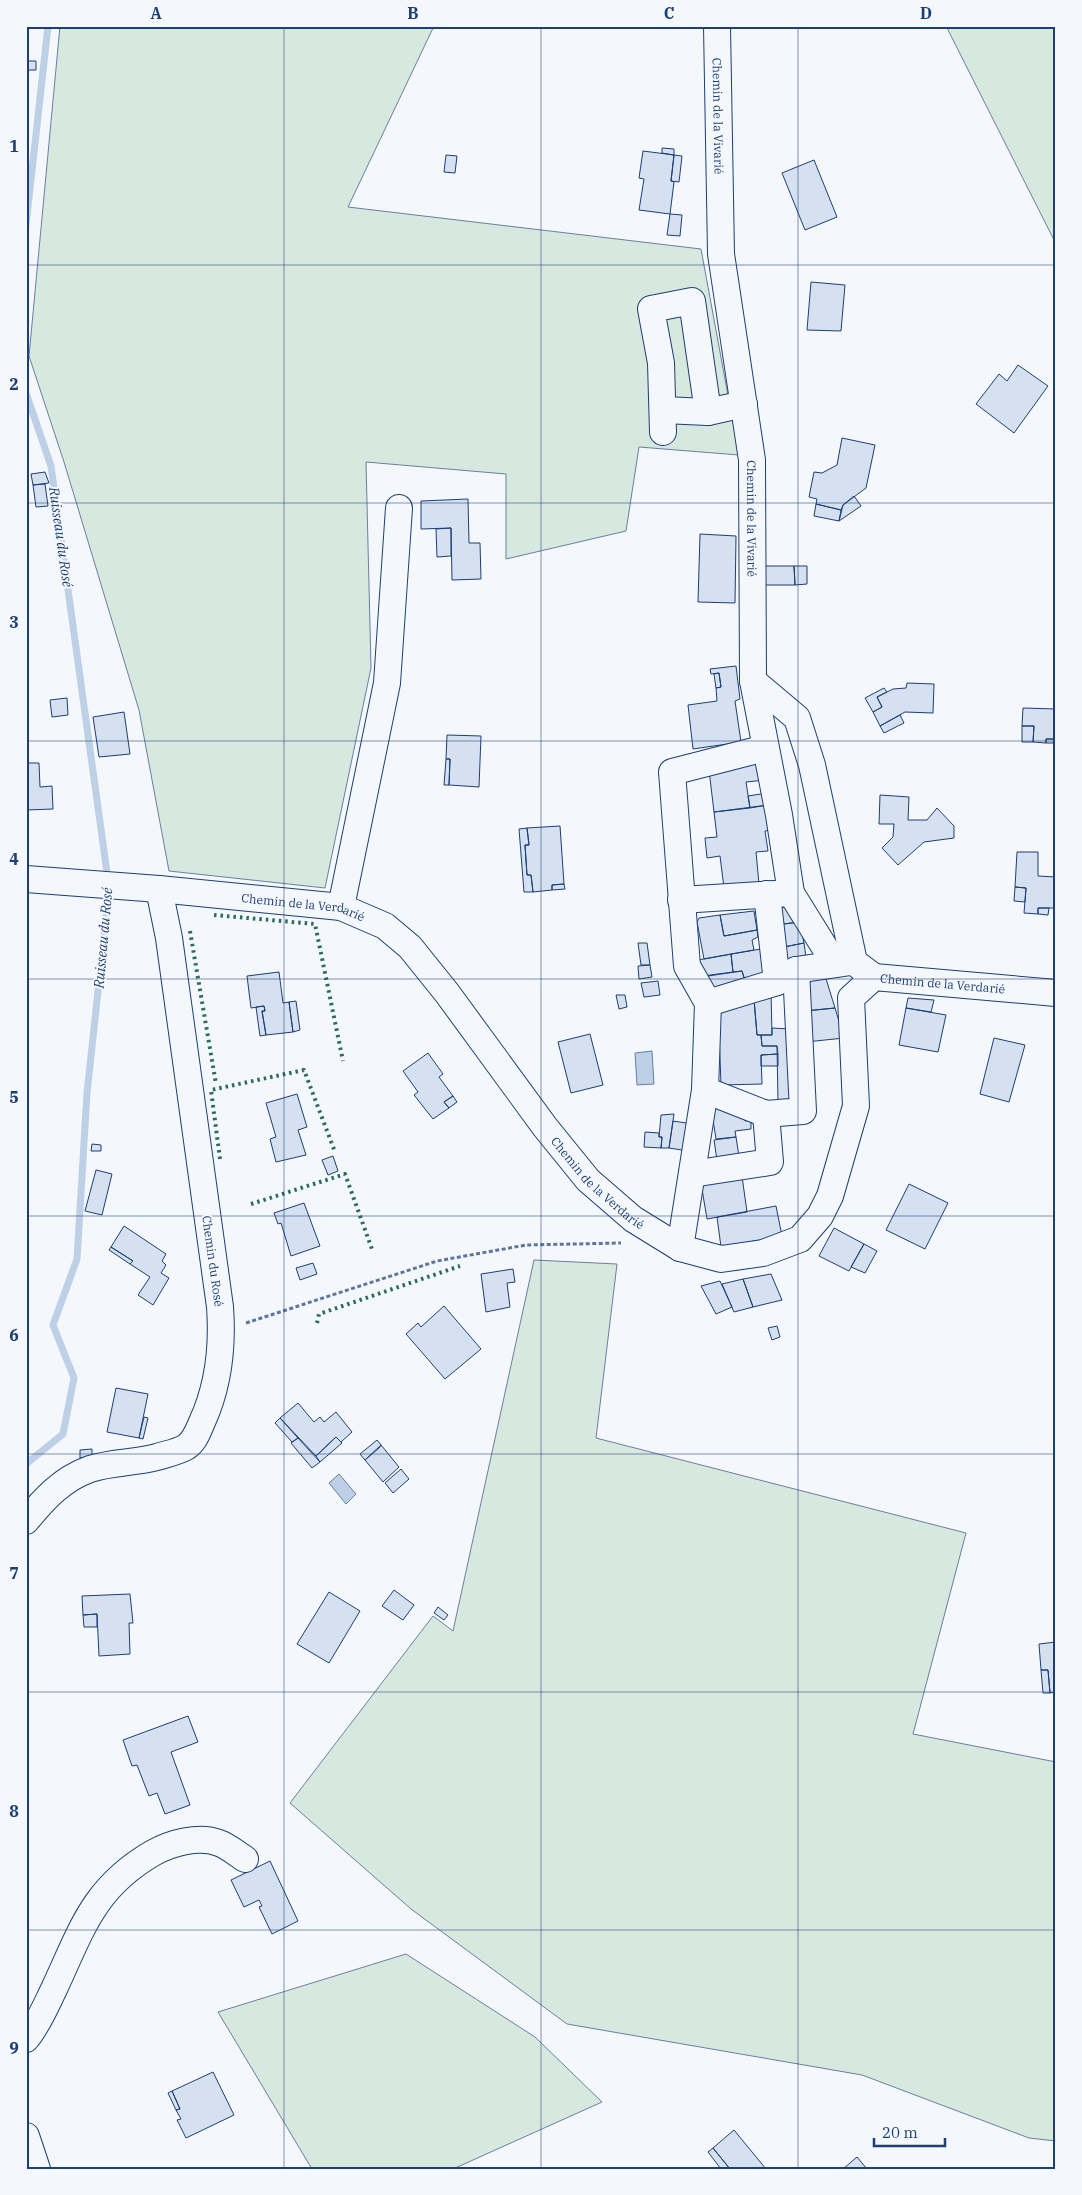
<svg xmlns="http://www.w3.org/2000/svg" width="1082" height="2195" font-family="'IBM Plex Serif',serif">
  <style>
    .green { fill: #d7e8df; stroke: #687fa3 }
    .water { fill: #bed0e5; stroke: #687fa3 }
    .lines { fill: none; stroke-linecap: round; stroke-linejoin: round }
    .stream { stroke: #bed0e5; stroke-width: 7 }
    .building { fill: #d5e0f0; stroke: #1d3f73 }
    .minor-casing { stroke: #1d3f73; stroke-width: 28 }
    .path { stroke: #5e769c; stroke-width: 3; stroke-dasharray: 4 2.5; stroke-linecap: butt }
    .minor { stroke: #f4f7fb; stroke-width: 26 }
    .hedge { stroke: #2c6c60; stroke-width: 4; stroke-dasharray: 2.5 4; stroke-linecap: butt }
    .grid { fill: none; stroke: #1d3f73; stroke-width: 1; stroke-opacity: 0.55 }
    .labels { text-anchor: middle; dominant-baseline: central; stroke-width: 4; stroke-linejoin: round; paint-order: stroke }
    .street-label { font-size: 12px; fill: #1d3f73; stroke: #f4f7fb }
    .water-label { font-size: 14px; font-style: italic; fill: #1d3f73; stroke: #f4f7fb }
    .neatline { fill: none; stroke: #1d3f73; stroke-width: 2 }
    .grid-label { font-size: 16px; text-anchor: middle; font-weight: bold; fill: #1d3f73 }
  </style>
  <rect width="100%" height="100%" fill="#f4f7fb"/>
  <!-- green -->
  <path class="green" d="M 60,26 L 434,26 L 348,207 L 701,249 L 739,455 L 639,447 L 626,531 L 506,559 L 506,474 L 366,462 L 371,668 L 325,888 L 169,871 L 139,710 L 64,462 L 29,356 Z
    M 946,26 L 1056,26 L 1056,244 Z
    M 534,1260 L 617,1264 L 596,1438 L 966,1533 L 913,1734 L 1056,1762 L 1056,2141 L 1029,2138 L 862,2075 L 567,2024 L 411,1909 L 290,1803 L 433,1616 L 453,1631 Z
    M 406,1954 L 535,2037 L 602,2102 L 453,2169 L 312,2169 L 218,2012 Z"/>
  <!-- water -->
  <path class="water" d="M 652,1051 L 654,1084 L 637,1085 L 635,1053 Z
    M 339,1474 L 356,1494 L 346,1504 L 329,1483 Z"/>
  <g class="lines">
    <!-- stream -->
    <path class="stream" d="M 26,225 L 48,26
      M 26,393 L 51,466 L 108,880
      M 26,1464 L 63,1434 L 74,1378 L 53,1325 L 77,1259 L 87,1093 L 109,890"/>
  </g>
  <!-- building -->
  <path class="building" d="M 26,61 L 36,61 L 36,70 L 26,70 Z
    M 662,148 L 674,149 L 674,155 L 662,153 Z
    M 643,151 L 674,155 L 671,181 L 674,182 L 670,214 L 639,210 L 644,179 L 639,178 Z
    M 446,155 L 457,156 L 455,173 L 444,172 Z
    M 674,155 L 682,156 L 679,182 L 671,181 Z
    M 814,160 L 837,217 L 805,230 L 782,173 Z
    M 670,214 L 682,215 L 680,236 L 667,235 Z
    M 811,282 L 845,285 L 841,331 L 807,330 Z
    M 1018,365 L 1048,386 L 1014,433 L 976,404 L 999,374 L 1007,381 Z
    M 842,438 L 875,445 L 866,488 L 843,505 L 841,510 L 816,504 L 817,499 L 809,497 L 814,472 L 822,473 L 837,465 Z
    M 45,472 L 49,483 L 33,485 L 31,474 Z
    M 45,484 L 48,506 L 36,507 L 33,485 Z
    M 854,496 L 861,506 L 839,521 L 843,505 Z
    M 468,499 L 469,543 L 480,543 L 481,579 L 452,580 L 451,528 L 421,529 L 421,501 Z
    M 816,504 L 841,510 L 839,521 L 814,516 Z
    M 451,528 L 451,556 L 437,557 L 436,529 Z
    M 700,534 L 736,536 L 735,603 L 698,602 Z
    M 764,566 L 794,566 L 795,585 L 764,585 Z
    M 794,566 L 807,566 L 807,584 L 795,585 Z
    M 736,666 L 740,699 L 735,701 L 741,742 L 693,749 L 688,705 L 717,701 L 716,688 L 721,687 L 719,673 L 711,674 L 710,669 Z
    M 719,673 L 721,687 L 716,688 L 714,674 Z
    M 907,683 L 934,684 L 933,713 L 905,712 L 880,726 L 873,712 L 882,707 L 877,697 L 893,689 L 906,688 Z
    M 884,688 L 887,692 L 877,697 L 882,707 L 873,712 L 865,698 Z
    M 67,698 L 68,715 L 52,717 L 50,700 Z
    M 1023,708 L 1056,709 L 1056,739 L 1046,739 L 1046,743 L 1033,742 L 1034,726 L 1022,726 Z
    M 124,712 L 130,754 L 99,757 L 93,717 Z
    M 900,715 L 904,723 L 884,733 L 880,726 Z
    M 1022,726 L 1034,726 L 1033,742 L 1022,742 Z
    M 447,735 L 481,736 L 479,787 L 449,785 L 450,759 L 446,759 Z
    M 1046,739 L 1056,739 L 1056,743 L 1046,743 Z
    M 446,759 L 450,759 L 449,785 L 444,785 Z
    M 763,762 L 766,780 L 746,782 L 750,808 L 714,812 L 709,770 Z
    M 26,763 L 39,763 L 40,787 L 52,786 L 53,809 L 26,810 Z
    M 767,793 L 768,805 L 750,808 L 748,796 Z
    M 880,795 L 909,797 L 908,820 L 927,820 L 937,808 L 954,826 L 954,838 L 924,842 L 898,865 L 882,848 L 893,837 L 894,824 L 879,824 Z
    M 768,805 L 772,830 L 765,831 L 768,851 L 756,852 L 759,884 L 724,888 L 720,856 L 707,858 L 705,838 L 717,837 L 714,812 Z
    M 560,826 L 564,884 L 552,885 L 552,890 L 533,892 L 531,875 L 527,875 L 525,845 L 529,845 L 527,828 Z
    M 527,828 L 529,845 L 525,845 L 527,875 L 531,875 L 533,892 L 524,892 L 519,829 Z
    M 1017,852 L 1038,852 L 1038,876 L 1056,877 L 1056,908 L 1038,908 L 1038,914 L 1024,913 L 1026,888 L 1015,887 Z
    M 564,884 L 565,889 L 552,890 L 552,885 Z
    M 1015,887 L 1026,888 L 1025,902 L 1014,901 Z
    M 791,907 L 800,922 L 775,925 L 773,908 Z
    M 1038,908 L 1049,908 L 1048,915 L 1038,914 Z
    M 754,911 L 757,930 L 724,936 L 720,915 Z
    M 720,915 L 724,936 L 757,930 L 758,937 L 752,940 L 754,950 L 704,959 L 697,922 L 699,918 Z
    M 800,922 L 804,943 L 779,948 L 775,925 Z
    M 638,943 L 647,943 L 650,965 L 641,965 Z
    M 804,943 L 807,965 L 781,969 L 779,948 Z
    M 761,949 L 766,978 L 747,987 L 742,971 L 733,972 L 731,954 Z
    M 731,954 L 733,972 L 703,976 L 698,960 Z
    M 650,965 L 652,977 L 639,979 L 638,966 Z
    M 823,969 L 835,1008 L 805,1011 L 800,973 Z
    M 742,971 L 747,987 L 712,995 L 708,976 Z
    M 279,972 L 283,1003 L 289,1002 L 293,1032 L 266,1035 L 262,1011 L 265,1011 L 264,1006 L 251,1008 L 247,976 Z
    M 658,981 L 660,995 L 644,997 L 641,983 Z
    M 771,991 L 772,1035 L 757,1035 L 754,999 Z
    M 616,995 L 625,995 L 627,1007 L 619,1009 Z
    M 908,998 L 934,1000 L 931,1012 L 906,1008 Z
    M 754,999 L 757,1035 L 761,1035 L 762,1046 L 777,1046 L 778,1054 L 761,1055 L 762,1084 L 721,1085 L 718,1004 Z
    M 296,1001 L 300,1030 L 293,1032 L 289,1002 Z
    M 264,1006 L 265,1011 L 262,1011 L 266,1035 L 260,1036 L 256,1007 Z
    M 835,1008 L 844,1038 L 806,1042 L 805,1011 Z
    M 906,1008 L 946,1015 L 938,1052 L 899,1045 Z
    M 772,1028 L 790,1029 L 798,1102 L 778,1102 L 777,1046 L 762,1046 L 761,1035 L 772,1035 Z
    M 590,1034 L 603,1085 L 571,1093 L 558,1042 Z
    M 994,1038 L 1025,1045 L 1009,1102 L 980,1094 Z
    M 428,1053 L 443,1074 L 439,1077 L 453,1096 L 444,1102 L 449,1108 L 433,1119 L 414,1095 L 418,1092 L 403,1071 Z
    M 778,1054 L 778,1066 L 761,1066 L 761,1055 Z
    M 297,1094 L 307,1127 L 298,1130 L 306,1155 L 276,1162 L 270,1139 L 276,1137 L 266,1103 Z
    M 453,1096 L 457,1102 L 449,1108 L 444,1102 Z
    M 732,1104 L 744,1114 L 745,1121 L 751,1120 L 751,1129 L 735,1131 L 736,1137 L 716,1139 L 711,1107 Z
    M 674,1114 L 669,1148 L 661,1148 L 662,1137 L 659,1137 L 661,1115 Z
    M 673,1121 L 693,1124 L 688,1151 L 669,1148 Z
    M 645,1132 L 659,1133 L 659,1137 L 662,1137 L 661,1148 L 644,1147 Z
    M 736,1137 L 740,1163 L 718,1167 L 714,1140 Z
    M 92,1144 L 101,1145 L 101,1151 L 91,1151 Z
    M 333,1156 L 338,1171 L 328,1175 L 322,1160 Z
    M 741,1169 L 747,1212 L 707,1219 L 700,1177 Z
    M 96,1170 L 112,1174 L 102,1215 L 85,1211 Z
    M 909,1184 L 948,1203 L 925,1249 L 886,1230 Z
    M 304,1203 L 320,1246 L 291,1256 L 281,1223 L 278,1224 L 274,1213 Z
    M 776,1206 L 782,1236 L 721,1247 L 717,1217 Z
    M 124,1226 L 166,1254 L 162,1261 L 166,1265 L 161,1273 L 169,1278 L 153,1305 L 138,1295 L 150,1277 L 130,1264 L 133,1261 L 111,1247 Z
    M 834,1228 L 864,1244 L 849,1271 L 819,1256 Z
    M 864,1244 L 877,1251 L 865,1273 L 851,1267 Z
    M 111,1247 L 133,1261 L 130,1264 L 109,1250 Z
    M 313,1263 L 317,1274 L 300,1280 L 296,1268 Z
    M 513,1269 L 515,1282 L 507,1283 L 510,1307 L 486,1312 L 481,1274 Z
    M 771,1274 L 782,1300 L 753,1307 L 743,1279 Z
    M 743,1279 L 753,1307 L 734,1312 L 722,1284 Z
    M 720,1281 L 732,1307 L 716,1314 L 701,1286 Z
    M 444,1306 L 481,1349 L 445,1379 L 406,1334 L 418,1323 L 421,1327 Z
    M 777,1326 L 780,1337 L 772,1340 L 768,1328 Z
    M 116,1388 L 148,1394 L 139,1438 L 107,1432 Z
    M 298,1403 L 314,1422 L 320,1417 L 324,1422 L 336,1412 L 352,1432 L 341,1442 L 336,1437 L 316,1456 L 280,1418 Z
    M 144,1417 L 148,1418 L 143,1439 L 139,1438 Z
    M 280,1418 L 298,1438 L 292,1442 L 275,1423 Z
    M 336,1437 L 342,1443 L 320,1462 L 316,1456 Z
    M 298,1438 L 320,1462 L 312,1468 L 291,1443 Z
    M 377,1440 L 381,1445 L 379,1448 L 365,1460 L 360,1454 Z
    M 381,1445 L 399,1467 L 383,1482 L 365,1460 Z
    M 92,1449 L 92,1456 L 80,1458 L 80,1450 Z
    M 401,1469 L 409,1479 L 393,1493 L 385,1483 Z
    M 394,1590 L 414,1605 L 403,1620 L 382,1606 Z
    M 329,1592 L 360,1611 L 329,1663 L 297,1644 Z
    M 130,1594 L 133,1623 L 129,1623 L 130,1654 L 99,1656 L 97,1614 L 83,1615 L 82,1596 Z
    M 438,1607 L 448,1615 L 444,1620 L 434,1613 Z
    M 97,1614 L 97,1627 L 84,1627 L 83,1615 Z
    M 1056,1642 L 1056,1692 L 1050,1693 L 1048,1670 L 1041,1670 L 1039,1644 Z
    M 1041,1670 L 1048,1670 L 1050,1693 L 1043,1693 Z
    M 188,1716 L 198,1742 L 171,1752 L 190,1805 L 165,1814 L 157,1793 L 149,1796 L 137,1765 L 132,1766 L 123,1740 Z
    M 270,1861 L 298,1921 L 272,1934 L 259,1907 L 262,1906 L 259,1900 L 244,1907 L 231,1880 Z
    M 213,2072 L 234,2115 L 186,2138 L 177,2120 L 181,2119 L 176,2110 L 180,2109 L 172,2091 Z
    M 172,2091 L 180,2109 L 176,2110 L 168,2093 Z
    M 734,2130 L 766,2169 L 730,2169 L 713,2148 Z
    M 713,2148 L 730,2169 L 721,2169 L 708,2152 Z
    M 857,2157 L 867,2169 L 843,2169 Z"/>
  <g class="lines">
    <!-- minor casing -->
    <g class="minor-casing">
      <g id="minor">
        <path id="s1" d="M 717,26 L 721,254 L 752,460 L 753,681 L 797,718 L 812,765 L 854,962 L 874,977"/>
        <path d="M 663,410 L 708,412"/>
        <path d="M 663,432 L 661,363 L 651,309 L 692,301 L 708,412 L 744,404"/>
        <path d="M 753,681 L 779,815 L 791,893 L 835,964"/>
        <path id="s2" d="M 26,879 L 159,889 L 341,907 L 385,926 L 410,947 L 447,993 L 545,1127 L 588,1180 L 633,1219 L 680,1248 L 721,1259 L 763,1253 L 800,1239 L 820,1216 L 830,1196 L 856,1106 L 851,998 L 874,977 L 1056,993"/>
        <path d="M 767,894 L 777,982"/>
        <path d="M 681,900 L 791,893"/>
        <path d="M 341,907 L 387,683 L 399,508"/>
        <path d="M 708,1003 L 777,982 L 796,970 L 851,962"/>
        <path d="M 705,1090 L 766,1114 L 803,1111 L 796,970"/>
        <path d="M 692,1174 L 770,1162 L 766,1114"/>
        <path d="M 680,1248 L 705,1090 L 708,1003 L 687,966 L 672,772 L 765,748"/>
        <path d="M 26,1521 C 44,1499 62,1479 90,1469 C 111,1462 135,1463 157,1457 C 166,1454 178,1452 186,1447 C 195,1441 198,1431 202,1422 C 219,1385 223,1348 220,1307 L 169,938 L 159,889"/>
        <path d="M 26,2039 C 38,2025 46,2005 54,1989 C 82,1929 93,1888 153,1853 C 171,1843 199,1835 219,1843 C 228,1846 237,1854 245,1859"/>
        <path d="M 26,2136 L 37,2169"/>
      </g>
    </g>
    <!-- path -->
    <path class="path" d="M 246,1323 L 437,1261 L 526,1245 L 621,1243"/>
    <!-- minor -->
    <use href="#minor" class="minor"/>
    <!-- hedge -->
    <path class="hedge" d="M 214,915 L 315,924 L 343,1061
      M 190,931 L 216,1084
      M 220,1159 L 211,1090 L 304,1070 L 335,1152
      M 251,1204 L 345,1174 L 373,1252
      M 317,1323 L 319,1314 L 460,1266"/>
  </g>
  <!-- grid -->
  <path class="grid" d="M 284,26 L 284,2169M 541,26 L 541,2169M 798,26 L 798,2169M 26,265 L 1056,265M 26,503 L 1056,503M 26,741 L 1056,741M 26,979 L 1056,979M 26,1216 L 1056,1216M 26,1454 L 1056,1454M 26,1692 L 1056,1692M 26,1930 L 1056,1930"/>
  <g class="labels">
    <!-- street labels -->
    <g class="street-label">
      <text stroke="none"><textPath href="#s1" startOffset="90">Chemin de la Vivarié</textPath></text>
      <text stroke="none"><textPath href="#s1" startOffset="495">Chemin de la Vivarié</textPath></text>
      <text stroke="none"><textPath href="#s2" startOffset="279">Chemin de la Verdarié</textPath></text>
      <text stroke="none"><textPath href="#s2" startOffset="1284">Chemin de la Verdarié</textPath></text>
      <text stroke="none"><textPath href="#s2" startOffset="699">Chemin de la Verdarié</textPath></text>
      <text transform="translate(213 1261) rotate(82)">Chemin du Rosé</text>
    </g>
    <!-- water labels -->
    <g class="water-label">
      <text transform="translate(61 537) rotate(82)">Ruisseau du Rosé</text>
      <text transform="translate(103 938) rotate(-85)">Ruisseau du Rosé</text>
    </g>
  </g>
  <!-- border -->
  <rect width="1082" height="2195" fill="none" stroke="#f4f7fb" stroke-width="55"/>
  <!-- scale -->
  <path d="M874 2138v8h71v-8" fill="none" stroke="#1d3f73" stroke-width="2.5"/>
  <text x="882" y="2138" font-size="15" fill="#1d3f73" stroke="#f4f7fb" stroke-width="4" paint-order="stroke">20 m</text>
  <rect x="28" y="28" width="1026" height="2140" class="neatline"/>
  <g class="grid-label">
    <text x="156" y="19">A</text>
    <text x="413" y="19">B</text>
    <text x="669" y="19">C</text>
    <text x="926" y="19">D</text>
    <text x="14" y="152">1</text>
    <text x="14" y="390">2</text>
    <text x="14" y="628">3</text>
    <text x="14" y="865">4</text>
    <text x="14" y="1103">5</text>
    <text x="14" y="1341">6</text>
    <text x="14" y="1579">7</text>
    <text x="14" y="1817">8</text>
    <text x="14" y="2054">9</text>
  </g>
</svg>
